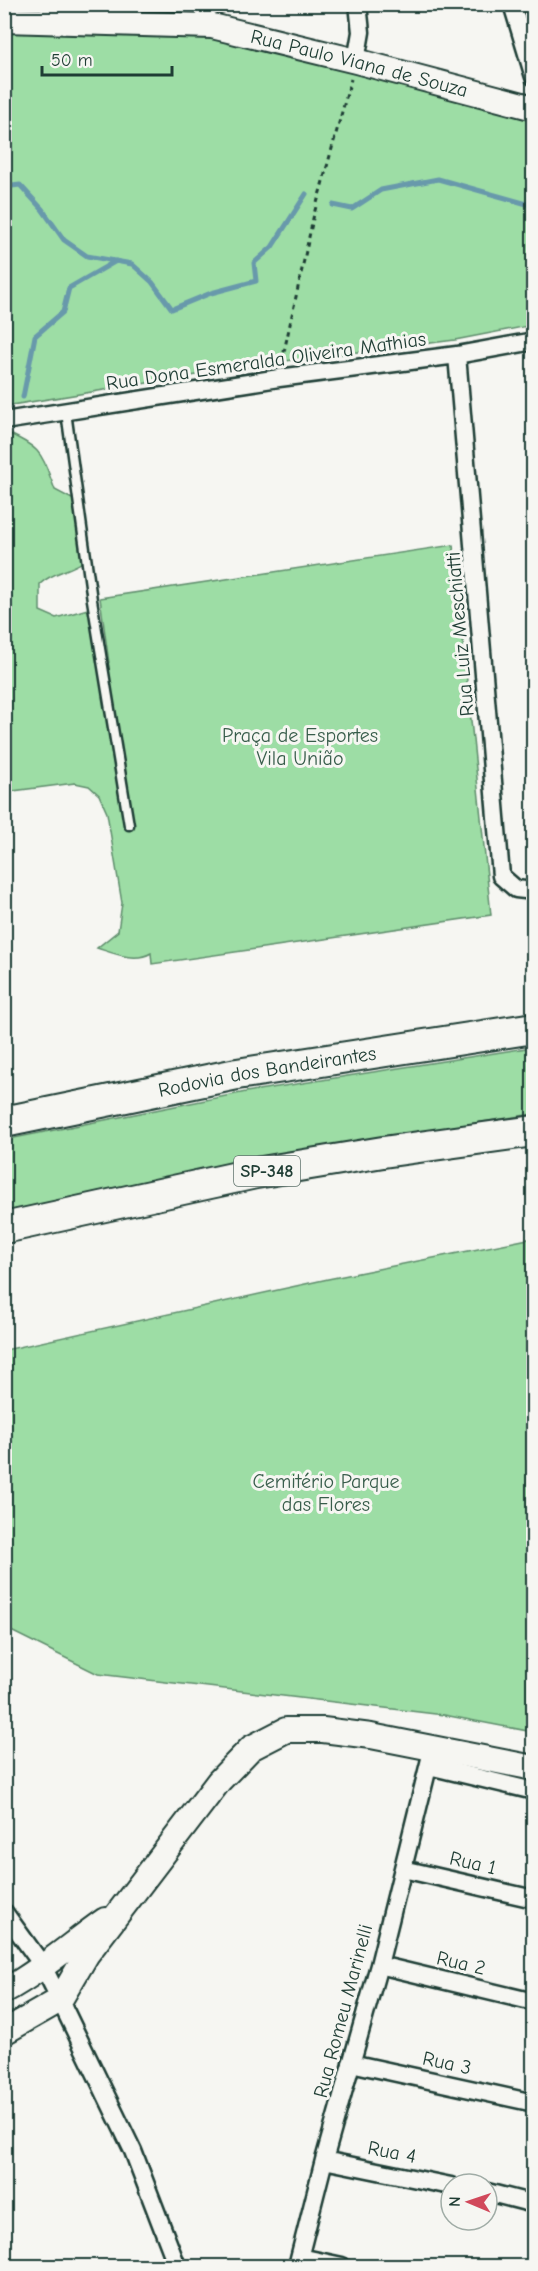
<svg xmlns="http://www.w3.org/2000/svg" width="538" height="2271" font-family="'Comic Neue',sans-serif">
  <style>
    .green { fill: #9ddda5; stroke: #5e8d6c; stroke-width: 1.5 }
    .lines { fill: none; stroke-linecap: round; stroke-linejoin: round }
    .stream { stroke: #6899ab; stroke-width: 5 }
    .lane-casing { stroke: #1f3d34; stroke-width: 13 }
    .street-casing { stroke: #1f3d34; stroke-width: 21 }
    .secondary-casing { stroke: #1f3d34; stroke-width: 28 }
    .highway-casing { stroke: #1f3d34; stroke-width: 34 }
    .path { stroke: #1f3d34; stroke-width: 3; stroke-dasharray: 4.5 4.5; stroke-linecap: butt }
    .lane { stroke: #f6f6f2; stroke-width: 8 }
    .street { stroke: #f6f6f2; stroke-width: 16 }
    .secondary { stroke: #f6f6f2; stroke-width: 24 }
    .highway { stroke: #f6f6f2; stroke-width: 30 }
    .labels { text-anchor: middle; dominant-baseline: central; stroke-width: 6; stroke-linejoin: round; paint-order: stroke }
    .shield { fill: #f6f6f2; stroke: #60746d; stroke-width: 1.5 }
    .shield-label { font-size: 18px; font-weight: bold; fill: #1f3d34 }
    .street-label { font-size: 20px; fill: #1f3d34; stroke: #f6f6f2 }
    .park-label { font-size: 20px; fill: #385d4b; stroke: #f6f6f2 }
  </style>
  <rect width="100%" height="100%" fill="#f6f6f2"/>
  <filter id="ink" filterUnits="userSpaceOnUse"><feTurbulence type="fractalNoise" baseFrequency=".0167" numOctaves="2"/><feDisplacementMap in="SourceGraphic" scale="12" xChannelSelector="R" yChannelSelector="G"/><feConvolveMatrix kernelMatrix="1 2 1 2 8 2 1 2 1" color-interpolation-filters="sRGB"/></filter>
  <g filter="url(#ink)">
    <!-- green -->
    <path class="green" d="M 5,4 L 165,4 L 169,13 L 5,9 Z
      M 4,32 L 210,37 L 468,102 L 533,121 L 533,325 L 455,340 L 277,362 L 5,406 Z
      M 4,431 C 43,450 40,450 55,490 L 76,501 L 84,561 C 70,571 52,572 40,584 L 40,611 L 56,618 L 88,609 L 103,654 L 109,663 L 100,598 L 453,545 L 491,915 L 152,964 L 151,953 C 135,963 113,953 97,948 L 118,931 L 122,903 L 107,813 L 99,795 L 89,786 L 75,783 L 13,791 L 10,797 L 12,811 L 5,818 Z
      M 533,1047 L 533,1114 L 257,1157 L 5,1212 L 4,1140 L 246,1092 Z
      M 533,1238 L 533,1732 L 444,1715 L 98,1674 L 5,1628 L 5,1350 L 328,1279 Z"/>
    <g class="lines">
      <!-- stream -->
      <path class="stream" d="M 4,187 L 20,185 L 42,209 L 64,240 L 87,256 L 132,264 L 152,282 L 172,309 L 211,293 L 256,281 L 254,263 L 272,247 L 306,194
        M 333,205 L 352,209 L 381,190 L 438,179 L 534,206
        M 23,397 L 35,336 L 63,312 L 69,288 L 116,261"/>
      <!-- lane casing -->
      <g class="lane-casing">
        <path id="lane" d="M 66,412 L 92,600 L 129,825"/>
      </g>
      <!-- street casing -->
      <g class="street-casing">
        <path id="street" d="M 201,4 L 212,26
          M 512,4 L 534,77
          M 356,61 L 361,32 L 358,4
          M 457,355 L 501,876 L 516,889 L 534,891
          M 4,421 L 279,378 L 457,355 L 534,341
          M 429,1766 L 534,1791
          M 403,1869 L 534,1899
          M 4,1912 L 43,1966 L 60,2000 L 133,2151 L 177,2266
          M 379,1965 L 534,2002
          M 351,2063 L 534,2103
          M 324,2160 L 451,2186
          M 487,2192 L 534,2204
          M 300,2257 L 342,2266
          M 297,2266 L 324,2160 L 379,1965 L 433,1747"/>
      </g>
      <!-- secondary casing -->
      <g class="secondary-casing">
        <g id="secondary">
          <path id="s1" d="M 4,20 L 212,26 L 356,61 L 534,108"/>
          <path d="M 4,1991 C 41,1971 72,1943 105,1920"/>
          <path d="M 4,2032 L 60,2000 L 87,1954 L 219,1781 L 251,1748 L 286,1730 L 323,1730 L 371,1736 L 534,1768"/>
        </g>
      </g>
      <!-- highway casing -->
      <g class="highway-casing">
        <g id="highway">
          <path id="s2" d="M 4,1122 L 237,1074 L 534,1028"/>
          <path d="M 4,1228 L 256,1173 L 383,1152 L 534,1131"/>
        </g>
      </g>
      <!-- path -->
      <path class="path" d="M 282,361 L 314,214 L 351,79"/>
      <!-- lane -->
      <use href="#lane" class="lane"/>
      <!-- street -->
      <use href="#street" class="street"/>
      <!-- secondary -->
      <use href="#secondary" class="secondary"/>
      <!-- highway -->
      <use href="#highway" class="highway"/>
    </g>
  </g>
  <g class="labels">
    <!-- shield labels -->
    <rect class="shield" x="234" y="1156" width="66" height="30" rx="4.5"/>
    <g class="shield-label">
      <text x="267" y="1171">SP-348</text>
    </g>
    <!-- street labels -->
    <g class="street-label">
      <text stroke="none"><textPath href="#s1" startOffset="360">Rua Paulo Viana de Souza</textPath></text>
      <text transform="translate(266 361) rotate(-8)">Rua Dona Esmeralda Oliveira Mathias</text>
      <text transform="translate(460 634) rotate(-95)">Rua Luiz Meschiatti</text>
      <text stroke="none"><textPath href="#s2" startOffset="268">Rodovia dos Bandeirantes</textPath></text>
      <text transform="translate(473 1863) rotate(13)">Rua 1</text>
      <text transform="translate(461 1963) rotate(13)">Rua 2</text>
      <text transform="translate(343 2011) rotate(-75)">Rua Romeu Marinelli</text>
      <text transform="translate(447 2063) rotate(12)">Rua 3</text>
      <text transform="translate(392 2152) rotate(11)">Rua 4</text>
    </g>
    <!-- park labels -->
    <g class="park-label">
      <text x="300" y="735">Praça de Esportes<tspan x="300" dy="23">Vila União</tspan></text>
      <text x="326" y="1481">Cemitério Parque<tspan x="326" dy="23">das Flores</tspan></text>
    </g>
  </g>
  <!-- margin -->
  <rect width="538" height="2271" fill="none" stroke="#f6f6f2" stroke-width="24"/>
  <rect x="12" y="12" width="514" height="2247" fill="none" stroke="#1f3d34" stroke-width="2" filter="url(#ink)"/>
  <!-- north arrow -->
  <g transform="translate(469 2202) rotate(272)"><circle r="28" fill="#f6f6f2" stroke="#a0aca6" stroke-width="1.5"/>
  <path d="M0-4.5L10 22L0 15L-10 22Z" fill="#d1495b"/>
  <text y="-9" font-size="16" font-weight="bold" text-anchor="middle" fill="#1f3d34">N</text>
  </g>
  <!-- scale -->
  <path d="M42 66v9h130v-9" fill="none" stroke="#1f3d34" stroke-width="3"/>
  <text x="51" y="66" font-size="18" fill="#1f3d34" stroke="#f6f6f2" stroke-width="4.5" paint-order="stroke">50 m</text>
</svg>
